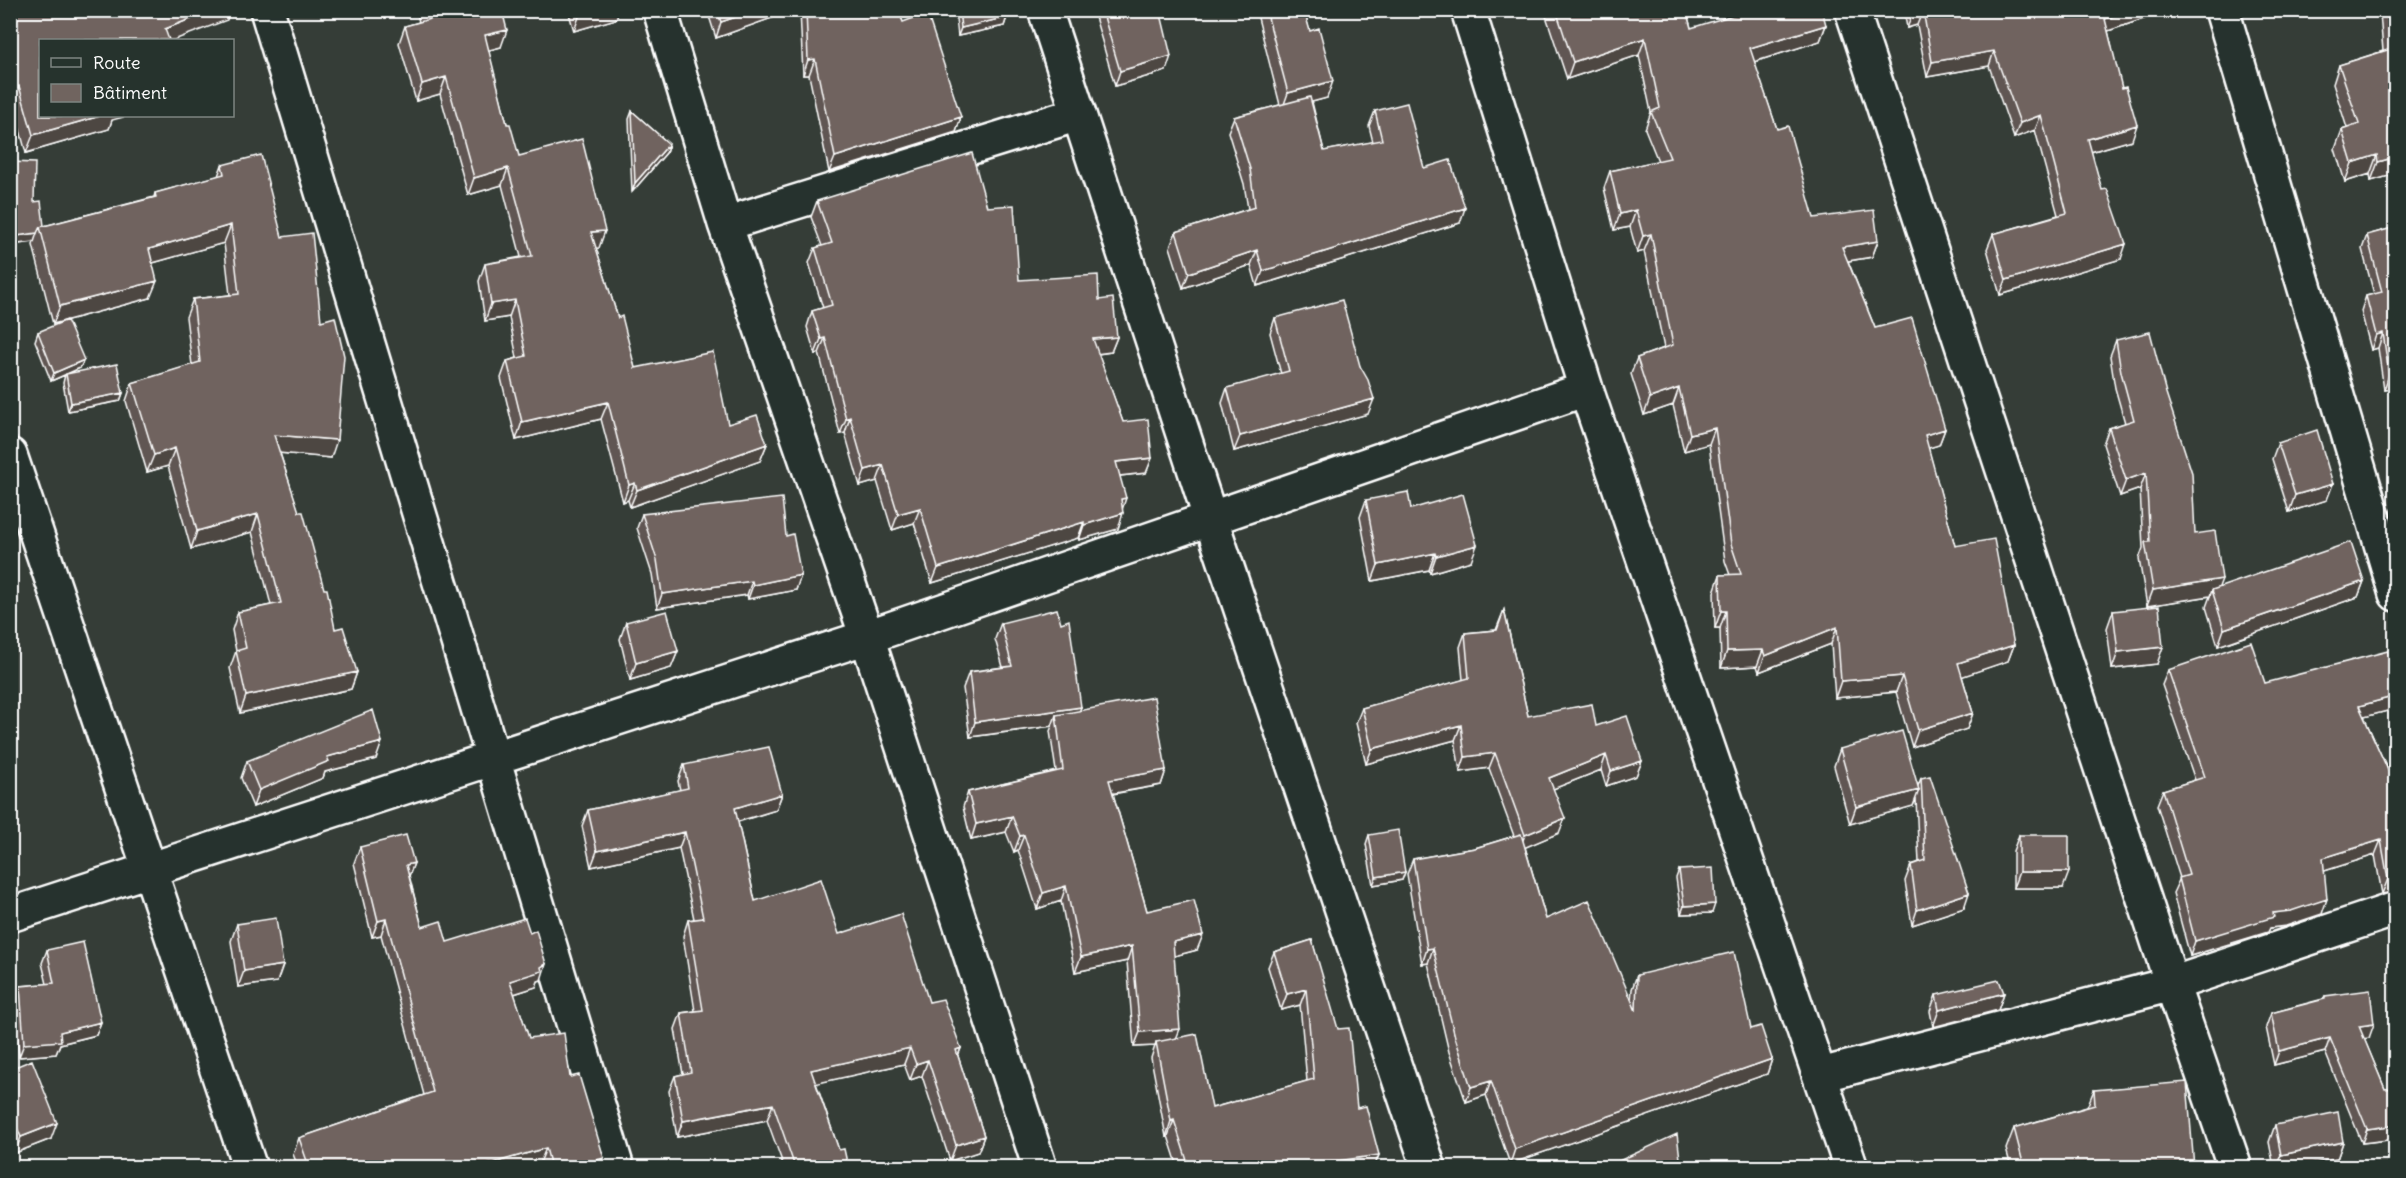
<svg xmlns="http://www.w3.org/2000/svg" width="2406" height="1178" font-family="Delius,sans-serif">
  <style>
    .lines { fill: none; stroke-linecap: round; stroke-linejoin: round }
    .minor-casing { stroke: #fff; stroke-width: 38 }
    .minor { stroke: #26332d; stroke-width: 33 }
    .wall { fill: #605652; stroke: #fff; stroke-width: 1.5 }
    .shaded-wall { fill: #4e4642; stroke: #fff; stroke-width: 1.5 }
    .building { fill: #70645f; stroke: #fff; stroke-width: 1.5 }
  </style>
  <rect width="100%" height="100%" fill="#353d37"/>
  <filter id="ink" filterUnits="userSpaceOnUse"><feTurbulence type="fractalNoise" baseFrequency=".0167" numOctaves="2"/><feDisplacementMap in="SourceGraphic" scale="12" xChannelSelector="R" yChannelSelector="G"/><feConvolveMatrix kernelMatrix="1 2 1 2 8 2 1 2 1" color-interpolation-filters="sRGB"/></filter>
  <g filter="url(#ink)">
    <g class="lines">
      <!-- minor casing -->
      <g class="minor-casing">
        <path id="minor" d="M 267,10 L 617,1168
          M 660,10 L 725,224 L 867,637 L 1040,1168
          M 1045,10 L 1211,520 L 1429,1168
          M 1468,10 L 1586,389 L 1851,1168
          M 1852,10 L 2172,984 L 2235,1168
          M 2222,10 L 2396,594
          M 725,224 L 1078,114
          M 10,455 L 250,1168
          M 10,915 L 867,637 L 1586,389
          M 1821,1075 L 2172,984 L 2396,909"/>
      </g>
      <!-- minor -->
      <use href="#minor" class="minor"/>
    </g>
    <!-- wall -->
    <path class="wall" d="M 10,10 L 227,20 L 40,40 L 112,120 L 109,129 L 26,153 L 13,104 Z
      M 416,10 L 502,10 L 501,47 L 488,50 L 507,124 L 519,156 L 599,248 L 596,248 L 618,318 L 635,368 L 728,424 L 767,444 L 760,461 L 630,507 L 628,500 L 623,502 L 601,419 L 516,440 L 501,378 L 507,361 L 517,358 L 509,317 L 485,321 L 479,281 L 485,264 L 521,257 L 502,185 L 468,195 L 440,94 L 416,101 L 399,43 L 405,26 L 419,22 Z
      M 568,10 L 619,10 L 616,19 L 574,31 Z
      M 707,10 L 794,10 L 716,38 Z
      M 800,10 L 898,10 L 903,22 L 961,117 L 956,132 L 829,172 L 809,75 L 803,75 Z
      M 955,10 L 1005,10 L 1007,17 L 1004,26 L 958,36 Z
      M 1093,10 L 1160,10 L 1166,71 L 1115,86 Z
      M 1256,10 L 1304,10 L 1327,98 L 1312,102 L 1324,151 L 1373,142 L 1369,126 L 1375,111 L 1424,168 L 1460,223 L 1257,286 L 1251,265 L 1183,288 L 1170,247 L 1176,232 L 1248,209 L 1244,184 L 1228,132 L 1234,117 L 1280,105 Z
      M 1544,10 L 1686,10 L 1691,28 L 1826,25 L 1820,41 L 1754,62 L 1777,129 L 1814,218 L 1878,241 L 1872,257 L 1848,261 L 1875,328 L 1945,429 L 1939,445 L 1928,448 L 1955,546 L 2014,645 L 2008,661 L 1962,676 L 1973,713 L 1967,729 L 1912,747 L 1896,692 L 1835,698 L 1831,644 L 1759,672 L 1757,666 L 1721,668 L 1720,628 L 1715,628 L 1714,592 L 1720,575 L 1730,575 L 1725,561 L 1709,444 L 1684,451 L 1673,405 L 1644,415 L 1631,374 L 1637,358 L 1664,348 L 1644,251 L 1637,253 L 1630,227 L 1614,230 L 1604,188 L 1610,171 L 1658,161 L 1645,129 L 1651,112 L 1639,55 L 1567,79 Z
      M 1904,10 L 2170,10 L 2108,31 L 2132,140 L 2091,152 L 2121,259 L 2000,295 L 1987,249 L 1993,234 L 2058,215 L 2035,130 L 2014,138 L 1989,66 L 1927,77 L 1917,25 L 1907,28 Z
      M 2381,10 L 2396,10 L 2396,174 L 2371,181 L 2370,174 L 2345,182 L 2335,149 L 2342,130 L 2347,128 L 2333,84 L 2339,65 L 2383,51 L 2380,13 Z
      M 632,111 L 669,144 L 666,153 L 632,192 L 629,119 Z
      M 10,162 L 34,202 L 44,226 L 154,197 L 155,193 L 218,176 L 222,165 L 331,458 L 280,453 L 335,629 L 357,672 L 351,689 L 240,713 L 230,668 L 236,651 L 232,630 L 238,612 L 271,605 L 252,532 L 191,549 L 168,466 L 147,472 L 126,401 L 132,383 L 192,365 L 186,317 L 193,299 L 230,295 L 224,243 L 152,263 L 150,298 L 53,324 L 33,245 L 34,242 L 10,245 Z
      M 817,201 L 987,207 L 1019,280 L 1099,300 L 1117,337 L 1111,352 L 1098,354 L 1123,422 L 1152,458 L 1146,473 L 1120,476 L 1122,508 L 1118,529 L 1079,540 L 1078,538 L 932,583 L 914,523 L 892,530 L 877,481 L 860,486 L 845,433 L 840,434 L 819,353 L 815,354 L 807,327 L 812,311 L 823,308 L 809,263 L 815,248 L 822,246 L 811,217 Z
      M 2396,227 L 2396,388 L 2384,390 L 2378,348 L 2371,350 L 2361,311 L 2366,296 L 2374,294 L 2362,249 L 2367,235 Z
      M 1275,318 L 1360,366 L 1368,414 L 1234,451 L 1222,403 L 1227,388 L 1281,374 L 1270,333 Z
      M 38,332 L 80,368 L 68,374 L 123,393 L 120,401 L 68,411 L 63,383 L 65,375 L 51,381 L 35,341 Z
      M 2116,340 L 2195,534 L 2219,588 L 2364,581 L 2358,597 L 2218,646 L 2206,607 L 2210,596 L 2147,606 L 2139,559 L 2143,548 L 2140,489 L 2120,496 L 2103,444 L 2109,428 L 2125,423 L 2115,388 L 2110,356 Z
      M 2278,443 L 2327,500 L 2289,512 L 2272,459 Z
      M 1366,500 L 1411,509 L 1471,561 L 1430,573 L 1429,570 L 1372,581 L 1360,517 Z
      M 642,514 L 786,536 L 801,575 L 796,590 L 748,599 L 747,595 L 657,608 L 652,574 L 637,528 Z
      M 1504,610 L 1528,716 L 1596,726 L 1642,761 L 1636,776 L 1606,786 L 1601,770 L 1553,789 L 1559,833 L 1525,847 L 1546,919 L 1631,1000 L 1632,989 L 1637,975 L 1751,1029 L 1772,1059 L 1767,1074 L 1510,1164 L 1486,1095 L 1466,1102 L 1449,1052 L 1428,963 L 1422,964 L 1407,874 L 1413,859 L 1475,848 L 1514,836 L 1489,768 L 1460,772 L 1455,740 L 1366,764 L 1356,723 L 1362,708 L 1463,680 L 1460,647 L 1465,633 L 1496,630 Z
      M 2113,611 L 2157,664 L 2112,669 L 2107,628 Z
      M 626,622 L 678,651 L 671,668 L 630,680 L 620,639 Z
      M 1001,623 L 1081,707 L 1079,711 L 1166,770 L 1161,785 L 1113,794 L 1147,911 L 1197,950 L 1174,956 L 1176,1038 L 1212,1108 L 1307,1081 L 1300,1005 L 1281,1010 L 1268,967 L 1274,952 L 1312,940 L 1357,1108 L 1379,1155 L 1374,1167 L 1178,1167 L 1168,1136 L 1166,1137 L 1151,1058 L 1155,1046 L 1134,1047 L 1127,961 L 1075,972 L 1061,901 L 1037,909 L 1018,850 L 1014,852 L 1006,832 L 971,840 L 963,807 L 968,792 L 1056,771 L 1050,731 L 1052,726 L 970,737 L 963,688 L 969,672 L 1003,667 L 995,639 Z
      M 2168,670 L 2265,683 L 2395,709 L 2364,717 L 2396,788 L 2396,891 L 2382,894 L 2375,855 L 2324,871 L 2322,914 L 2286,926 L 2270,928 L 2268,932 L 2190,956 L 2173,893 L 2180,878 L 2157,805 L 2163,790 L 2195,780 L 2162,685 Z
      M 1840,749 L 1918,786 L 1921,778 L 1964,908 L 1912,925 L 1905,881 L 1911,865 L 1919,863 L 1916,799 L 1913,806 L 1850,824 L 1834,766 Z
      M 376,759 L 325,772 L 323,778 L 253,807 L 241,778 L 247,761 Z
      M 684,765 L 782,794 L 776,810 L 738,822 L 755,901 L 839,934 L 929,1002 L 961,1048 L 958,1056 L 984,1136 L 978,1152 L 950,1161 L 922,1076 L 910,1080 L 904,1064 L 816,1083 L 839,1150 L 848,1167 L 784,1167 L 767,1120 L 677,1137 L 669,1091 L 675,1076 L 683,1074 L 675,1029 L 681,1013 L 695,1011 L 683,936 L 688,920 L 694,919 L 679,848 L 591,867 L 582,826 L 588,810 L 680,790 L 678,781 Z
      M 1369,835 L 1405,872 L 1402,880 L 1373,885 L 1366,844 Z
      M 2019,835 L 2063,888 L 2013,888 L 2013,851 Z
      M 360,847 L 414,863 L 409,875 L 422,927 L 447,942 L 541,980 L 538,981 L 536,987 L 514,994 L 529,1038 L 570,1077 L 604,1158 L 600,1167 L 541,1167 L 540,1163 L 526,1167 L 298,1167 L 293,1154 L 299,1138 L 424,1095 L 381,935 L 372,937 L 354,863 Z
      M 1679,870 L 1712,913 L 1681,914 L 1676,878 Z
      M 237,924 L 277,982 L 238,987 L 231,941 Z
      M 47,950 L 101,1022 L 96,1035 L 60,1044 L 56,1054 L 19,1057 L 15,999 L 20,986 L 47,984 L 42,963 Z
      M 2004,993 L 1998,1010 L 1933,1027 L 1930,1011 L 1936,995 Z
      M 2325,996 L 2369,1038 L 2364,1039 L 2385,1089 L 2396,1088 L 2396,1139 L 2362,1143 L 2325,1052 L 2274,1065 L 2266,1027 L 2271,1013 L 2323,999 Z
      M 10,1069 L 51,1139 L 15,1153 L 10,1142 Z
      M 2094,1090 L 2194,1167 L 2011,1167 L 2006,1149 L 2014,1128 L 2087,1107 Z
      M 2275,1125 L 2343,1142 L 2337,1159 L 2293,1167 L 2274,1167 L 2269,1142 Z"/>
    <!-- shaded-wall -->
    <path class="shaded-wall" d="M 213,10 L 230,10 L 227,20 L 174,40 L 161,40 L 165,29 Z
      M 593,10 L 619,10 L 616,19 L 574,31 L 580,14 Z
      M 756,10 L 794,10 L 716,38 L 721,22 Z
      M 1923,10 L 1917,25 L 1907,28 L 1913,13 Z
      M 2131,10 L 2170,10 L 2099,34 L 2105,19 Z
      M 1007,17 L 1004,26 L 958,36 L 961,28 Z
      M 1826,25 L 1820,41 L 1744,65 L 1750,48 Z
      M 507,30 L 501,47 L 478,53 L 485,35 Z
      M 1645,38 L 1639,55 L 1567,79 L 1573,62 Z
      M 1994,51 L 1989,66 L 1927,77 L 1932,62 Z
      M 1171,56 L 1166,71 L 1115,86 L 1120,71 Z
      M 815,59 L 809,75 L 803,75 L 808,60 Z
      M 446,77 L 440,94 L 416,101 L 422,84 Z
      M 1333,81 L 1327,98 L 1282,110 L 1288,93 Z
      M 19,86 L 13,104 L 10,104 L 10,88 Z
      M 2041,115 L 2035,130 L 2014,138 L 2020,123 Z
      M 100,116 L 127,116 L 112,120 L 109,129 L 26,153 L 33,135 Z
      M 961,117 L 956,132 L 829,172 L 835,157 Z
      M 2137,125 L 2132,140 L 2083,154 L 2088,139 Z
      M 669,144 L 666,153 L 632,192 L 635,183 Z
      M 2377,155 L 2370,174 L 2345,182 L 2352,163 Z
      M 2396,157 L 2396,174 L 2371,181 L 2378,162 Z
      M 508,168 L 502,185 L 468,195 L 474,178 Z
      M 1465,208 L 1460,223 L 1257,286 L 1263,271 Z
      M 1636,210 L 1630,227 L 1614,230 L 1620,214 Z
      M 231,225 L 224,243 L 142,266 L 149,249 Z
      M 605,231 L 599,248 L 585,249 L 591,232 Z
      M 37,233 L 34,242 L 10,245 L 10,237 Z
      M 1651,234 L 1644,251 L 1637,253 L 1643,236 Z
      M 1878,241 L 1872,257 L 1836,263 L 1842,247 Z
      M 2126,244 L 2121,259 L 2000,295 L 2006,280 Z
      M 1257,250 L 1251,265 L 1183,288 L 1189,273 Z
      M 157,281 L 150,298 L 53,324 L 60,306 Z
      M 515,300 L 509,317 L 485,321 L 491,304 Z
      M 2383,333 L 2378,348 L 2371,350 L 2376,335 Z
      M 1117,337 L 1111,352 L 1088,355 L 1093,339 Z
      M 825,338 L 819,353 L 815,354 L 821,339 Z
      M 84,360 L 80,368 L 51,381 L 54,373 Z
      M 2396,374 L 2396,388 L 2384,390 L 2389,375 Z
      M 1679,388 L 1673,405 L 1644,415 L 1650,398 Z
      M 123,393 L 120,401 L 68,411 L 71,403 Z
      M 1374,399 L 1368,414 L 1234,451 L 1240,436 Z
      M 608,402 L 601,419 L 516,440 L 522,422 Z
      M 850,417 L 845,433 L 840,434 L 846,419 Z
      M 1715,428 L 1709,444 L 1684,451 L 1690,434 Z
      M 1945,429 L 1939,445 L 1919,451 L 1925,435 Z
      M 274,435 L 337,440 L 331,458 L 268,452 Z
      M 767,444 L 760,461 L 630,507 L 637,490 Z
      M 175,448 L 168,466 L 147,472 L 154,455 Z
      M 1152,458 L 1146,473 L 1110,477 L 1116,462 Z
      M 883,465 L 877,481 L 860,486 L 865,470 Z
      M 2146,473 L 2140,489 L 2120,496 L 2126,480 Z
      M 635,483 L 628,500 L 623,502 L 629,485 Z
      M 2333,484 L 2327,500 L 2289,512 L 2295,495 Z
      M 1126,498 L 1121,513 L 1121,499 Z
      M 920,508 L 914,523 L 892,530 L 898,514 Z
      M 1123,513 L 1118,529 L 1079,540 L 1084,525 Z
      M 258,514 L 252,532 L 191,549 L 197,531 Z
      M 1084,522 L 1078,538 L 932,583 L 938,568 Z
      M 1477,545 L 1471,561 L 1430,573 L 1436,556 Z
      M 1435,553 L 1429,570 L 1372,581 L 1378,565 Z
      M 801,575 L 796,590 L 748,599 L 753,585 Z
      M 2222,579 L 2216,595 L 2212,590 L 2210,596 L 2147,606 L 2153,590 Z
      M 752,581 L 747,595 L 657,608 L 662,594 Z
      M 2364,581 L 2358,597 L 2218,646 L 2224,629 Z
      M 1721,611 L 1726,611 L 1720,628 L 1715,628 Z
      M 1837,627 L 1831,644 L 1759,672 L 1765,656 Z
      M 2014,645 L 2008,661 L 1952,680 L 1958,663 Z
      M 2163,647 L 2157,664 L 2112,669 L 2118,652 Z
      M 1763,650 L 1757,666 L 1721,668 L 1727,651 Z
      M 678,651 L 671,668 L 630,680 L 636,663 Z
      M 357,672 L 351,689 L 240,713 L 246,696 Z
      M 1902,676 L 1896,692 L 1835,698 L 1841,681 Z
      M 2396,696 L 2395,709 L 2353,720 L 2359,706 Z
      M 1081,707 L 1075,723 L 1056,715 L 1052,726 L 970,737 L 975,722 Z
      M 1973,713 L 1967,729 L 1912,747 L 1918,730 Z
      M 1461,725 L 1455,740 L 1366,764 L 1372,749 Z
      M 382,742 L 376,759 L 325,772 L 323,778 L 253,807 L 259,790 L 327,757 Z
      M 1495,753 L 1489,768 L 1460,772 L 1465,757 Z
      M 1606,755 L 1601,770 L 1543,793 L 1549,778 Z
      M 1642,761 L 1636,776 L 1606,786 L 1611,771 Z
      M 1166,770 L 1161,785 L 1104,795 L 1109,780 Z
      M 1919,790 L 1913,806 L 1850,824 L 1856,807 Z
      M 782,794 L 776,810 L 729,824 L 735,808 Z
      M 1012,816 L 1006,832 L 971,840 L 976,824 Z
      M 1565,818 L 1559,833 L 1519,850 L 1525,835 Z
      M 685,832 L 679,848 L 591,867 L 597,851 Z
      M 1024,835 L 1018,850 L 1014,852 L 1020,836 Z
      M 2381,840 L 2375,855 L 2318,873 L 2323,858 Z
      M 414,863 L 408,879 L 406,865 Z
      M 1405,872 L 1402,880 L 1373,885 L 1376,877 Z
      M 2019,872 L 2069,872 L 2063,888 L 2013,888 Z
      M 2396,878 L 2396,891 L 2382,894 L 2388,879 Z
      M 1066,886 L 1061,901 L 1037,909 L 1043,893 Z
      M 1969,893 L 1964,908 L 1912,925 L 1917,910 Z
      M 2327,899 L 2322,914 L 2286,926 L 2270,928 L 2268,932 L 2190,956 L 2195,941 L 2273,913 Z
      M 1715,904 L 1712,913 L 1681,914 L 1684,906 Z
      M 386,919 L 381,935 L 372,937 L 378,921 Z
      M 1203,935 L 1197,950 L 1167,958 L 1173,942 Z
      M 1132,946 L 1127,961 L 1075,972 L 1081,957 Z
      M 1433,948 L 1428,963 L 1422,964 L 1427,949 Z
      M 546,964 L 541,980 L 538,981 L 536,987 L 504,997 L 510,981 Z
      M 283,965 L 277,982 L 238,987 L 244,971 Z
      M 1306,989 L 1300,1005 L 1281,1010 L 1287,994 Z
      M 2004,993 L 1998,1010 L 1933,1027 L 1939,1010 Z
      M 101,1022 L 96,1035 L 60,1044 L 56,1054 L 19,1057 L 24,1044 L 60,1032 Z
      M 2374,1024 L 2369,1038 L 2354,1040 L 2359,1026 Z
      M 1180,1029 L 1174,1044 L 1156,1042 L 1155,1046 L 1134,1047 L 1140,1032 Z
      M 2330,1038 L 2325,1052 L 2274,1065 L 2279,1051 Z
      M 910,1048 L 904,1064 L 805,1086 L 811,1070 Z
      M 961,1048 L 955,1064 L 956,1050 Z
      M 1772,1059 L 1767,1074 L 1510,1164 L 1515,1149 Z
      M 928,1060 L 922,1076 L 910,1080 L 916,1064 Z
      M 1491,1081 L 1486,1095 L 1466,1102 L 1471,1087 Z
      M 773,1104 L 767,1120 L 677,1137 L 683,1121 Z
      M 1174,1120 L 1168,1136 L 1166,1137 L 1171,1121 Z
      M 57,1123 L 51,1139 L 15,1153 L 21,1137 Z
      M 2396,1125 L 2396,1139 L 2362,1143 L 2367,1129 Z
      M 984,1136 L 978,1152 L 950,1161 L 956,1145 Z
      M 2343,1142 L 2337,1159 L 2293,1167 L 2276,1167 L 2281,1155 Z
      M 546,1148 L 540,1163 L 526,1167 L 479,1167 Z
      M 1379,1155 L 1374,1167 L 1295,1167 Z
      M 604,1158 L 600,1167 L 572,1167 Z"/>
    <!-- building -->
    <path class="building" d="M 10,10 L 213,10 L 165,29 L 169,40 L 40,40 L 40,116 L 100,116 L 33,135 L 19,86 L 10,88 Z
      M 427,10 L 502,10 L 507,30 L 485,35 L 507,124 L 510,124 L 519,156 L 582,139 L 605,231 L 591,232 L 618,318 L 622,316 L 635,368 L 713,352 L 728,424 L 757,415 L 767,444 L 637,490 L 635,483 L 629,485 L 608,402 L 522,422 L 507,361 L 526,356 L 515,300 L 491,304 L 485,264 L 532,256 L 508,168 L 474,178 L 446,77 L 422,84 L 405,26 L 430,19 Z
      M 579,10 L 593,10 L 580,14 Z
      M 717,10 L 756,10 L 721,22 Z
      M 806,10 L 898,10 L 903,22 L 927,13 L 961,117 L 835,157 L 815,59 L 808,60 Z
      M 959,10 L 1005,10 L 1007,17 L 961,28 Z
      M 1102,10 L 1160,10 L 1171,56 L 1120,71 Z
      M 1266,10 L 1304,10 L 1310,31 L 1319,28 L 1333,81 L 1288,93 Z
      M 1556,10 L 1686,10 L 1691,28 L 1749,10 L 1822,10 L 1826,25 L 1750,48 L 1777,129 L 1788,126 L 1814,218 L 1874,210 L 1878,241 L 1842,247 L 1875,328 L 1912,318 L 1945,429 L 1925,435 L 1955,546 L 1994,539 L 2014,645 L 1958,663 L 1973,713 L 1918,730 L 1902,676 L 1841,681 L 1837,627 L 1765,656 L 1763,650 L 1727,651 L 1726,611 L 1721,611 L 1720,575 L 1741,574 L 1731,544 L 1715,428 L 1690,434 L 1679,388 L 1650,398 L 1637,358 L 1673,345 L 1651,234 L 1643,236 L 1636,210 L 1620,214 L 1610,171 L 1670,158 L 1651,112 L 1660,108 L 1645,38 L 1573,62 Z
      M 1923,10 L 2131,10 L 2105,19 L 2122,88 L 2126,87 L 2137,125 L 2088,139 L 2102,190 L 2107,189 L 2126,244 L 2006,280 L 1993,234 L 2067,213 L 2041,115 L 2020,123 L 1994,51 L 1932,62 Z
      M 2388,10 L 2396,10 L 2396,157 L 2378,162 L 2377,155 L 2352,163 L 2342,130 L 2359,124 L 2339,65 L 2391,49 Z
      M 1310,97 L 1324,151 L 1382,140 L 1375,111 L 1407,103 L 1424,168 L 1450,160 L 1465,208 L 1263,271 L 1257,250 L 1189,273 L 1176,232 L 1255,207 L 1250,169 L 1234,117 Z
      M 632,111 L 669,144 L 635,183 Z
      M 972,153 L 987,207 L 1014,205 L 1019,280 L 1098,275 L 1099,300 L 1113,298 L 1117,337 L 1093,339 L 1123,422 L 1148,419 L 1152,458 L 1116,462 L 1126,498 L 1121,499 L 1123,513 L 1084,525 L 1084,522 L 938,568 L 920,508 L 898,514 L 883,465 L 865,470 L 850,417 L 846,419 L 825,338 L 821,339 L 812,311 L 832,305 L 815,248 L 832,243 L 817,201 Z
      M 261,155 L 282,237 L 312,233 L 321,321 L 335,317 L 344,356 L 337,440 L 274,435 L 299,512 L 303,512 L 324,589 L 327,589 L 335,629 L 343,627 L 357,672 L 246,696 L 236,651 L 246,648 L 238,612 L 281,603 L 258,514 L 197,531 L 175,448 L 154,455 L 132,383 L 200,362 L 193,299 L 239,294 L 231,225 L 149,249 L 157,281 L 60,306 L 40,227 L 156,197 L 155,193 L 224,174 L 222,165 Z
      M 10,162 L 35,163 L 34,202 L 41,201 L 44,226 L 40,227 L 37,233 L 10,237 Z
      M 2396,227 L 2396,374 L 2389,375 L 2383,333 L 2376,335 L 2366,296 L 2382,292 L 2367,235 Z
      M 1342,300 L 1360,366 L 1368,380 L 1374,399 L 1240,436 L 1227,388 L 1289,371 L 1275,318 Z
      M 67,320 L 84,360 L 54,373 L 38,332 Z
      M 2150,332 L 2166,393 L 2192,473 L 2195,534 L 2215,531 L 2222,579 L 2153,590 L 2145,542 L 2150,542 L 2146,473 L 2126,480 L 2109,428 L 2134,420 L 2121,372 L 2116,340 Z
      M 117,364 L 123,393 L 71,403 L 66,374 Z
      M 2317,430 L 2333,484 L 2295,495 L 2278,443 Z
      M 1408,492 L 1411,509 L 1463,494 L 1477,545 L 1436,556 L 1435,553 L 1378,565 L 1366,500 Z
      M 782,498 L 786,536 L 793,534 L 801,575 L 753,585 L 752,581 L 662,594 L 657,560 L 642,514 Z
      M 2351,542 L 2364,581 L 2224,629 L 2212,590 Z
      M 2159,606 L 2163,647 L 2118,652 L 2113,611 Z
      M 1057,609 L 1061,623 L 1069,620 L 1081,707 L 975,722 L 969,672 L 1012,666 L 1001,623 Z
      M 1504,610 L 1528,716 L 1592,704 L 1596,726 L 1627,716 L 1642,761 L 1611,771 L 1606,755 L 1549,778 L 1565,818 L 1525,835 L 1495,753 L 1465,757 L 1461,725 L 1372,749 L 1362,708 L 1469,678 L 1465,633 L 1497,630 Z
      M 667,611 L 678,651 L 636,663 L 626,622 Z
      M 2251,642 L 2265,683 L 2388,651 L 2396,678 L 2396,696 L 2359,706 L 2396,788 L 2396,878 L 2388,879 L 2381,840 L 2323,858 L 2327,899 L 2291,911 L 2273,913 L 2274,917 L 2195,941 L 2179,878 L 2189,875 L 2163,790 L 2205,777 L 2168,670 Z
      M 1154,697 L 1166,770 L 1109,780 L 1147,911 L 1194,900 L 1203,935 L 1173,942 L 1180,1029 L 1140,1032 L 1132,946 L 1081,957 L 1066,886 L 1043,893 L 1024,835 L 1020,836 L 1012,816 L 976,824 L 968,792 L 1063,770 L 1056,715 Z
      M 373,710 L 382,742 L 327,757 L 329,761 L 259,790 L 247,761 Z
      M 1902,731 L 1919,790 L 1856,807 L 1840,749 Z
      M 769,747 L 782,794 L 735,808 L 755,901 L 821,879 L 839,934 L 901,914 L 929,1002 L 943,999 L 961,1048 L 956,1050 L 984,1136 L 956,1145 L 928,1060 L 916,1064 L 910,1048 L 811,1070 L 839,1150 L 844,1149 L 848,1167 L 795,1167 L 773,1104 L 683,1121 L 675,1076 L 691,1072 L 681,1013 L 703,1010 L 688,920 L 703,918 L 685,832 L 597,851 L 588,810 L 688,788 L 684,765 Z
      M 1930,776 L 1969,893 L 1917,910 L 1911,865 L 1925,860 L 1921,778 Z
      M 1398,830 L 1405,872 L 1376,877 L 1369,835 Z
      M 1521,834 L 1546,919 L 1589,900 L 1636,1011 L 1637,975 L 1734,952 L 1751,1029 L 1761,1026 L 1772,1059 L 1515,1149 L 1491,1081 L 1471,1087 L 1455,1037 L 1433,948 L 1427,949 L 1413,859 L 1475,848 Z
      M 406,835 L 414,863 L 406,865 L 422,927 L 441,921 L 447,942 L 525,918 L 530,933 L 536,930 L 546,964 L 541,967 L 542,971 L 510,981 L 529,1038 L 564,1033 L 570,1077 L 579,1075 L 604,1158 L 572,1167 L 551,1167 L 546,1148 L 479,1167 L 309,1167 L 299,1138 L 433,1092 L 386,919 L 378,921 L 360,847 Z
      M 2019,835 L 2069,835 L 2069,872 L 2019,872 Z
      M 1713,868 L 1715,904 L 1684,906 L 1679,870 Z
      M 276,918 L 283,965 L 244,971 L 237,924 Z
      M 1312,940 L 1338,1029 L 1349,1028 L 1357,1108 L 1366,1106 L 1379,1155 L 1296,1167 L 1189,1167 L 1174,1120 L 1171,1121 L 1156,1042 L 1197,1034 L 1212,1108 L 1314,1079 L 1306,989 L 1287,994 L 1274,952 Z
      M 83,942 L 101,1022 L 60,1032 L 61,1041 L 24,1044 L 20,986 L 54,983 L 47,950 Z
      M 1999,980 L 2004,993 L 1939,1010 L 1936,995 Z
      M 2370,990 L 2374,1024 L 2359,1026 L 2385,1089 L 2396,1088 L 2396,1125 L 2367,1129 L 2330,1038 L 2279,1051 L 2271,1013 L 2325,999 L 2325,996 Z
      M 32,1060 L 57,1123 L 21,1137 L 10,1111 L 10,1069 Z
      M 2187,1082 L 2194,1167 L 2024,1167 L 2014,1128 L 2095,1105 L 2094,1090 Z
      M 2338,1112 L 2343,1142 L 2281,1155 L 2275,1125 Z
      M 1677,1134 L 1681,1167 L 1606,1167 Z"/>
  </g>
  <!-- margin -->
  <rect width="2406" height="1178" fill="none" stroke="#26332d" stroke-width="36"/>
  <rect x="18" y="18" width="2370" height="1142" fill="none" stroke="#fff" stroke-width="2" filter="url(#ink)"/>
  <!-- legend -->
  <rect x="39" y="39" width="195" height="78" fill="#26332d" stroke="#7d8581" stroke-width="1.5"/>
  <rect x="51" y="58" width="30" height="9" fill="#26332d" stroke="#7d8581" stroke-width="1.5"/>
  <text x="93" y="69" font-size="18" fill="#ffffff">Route</text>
  <rect x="51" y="84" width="30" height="18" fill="#70645f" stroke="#7d8581" stroke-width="1.5"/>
  <text x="93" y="99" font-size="18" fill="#ffffff">Bâtiment</text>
</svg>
